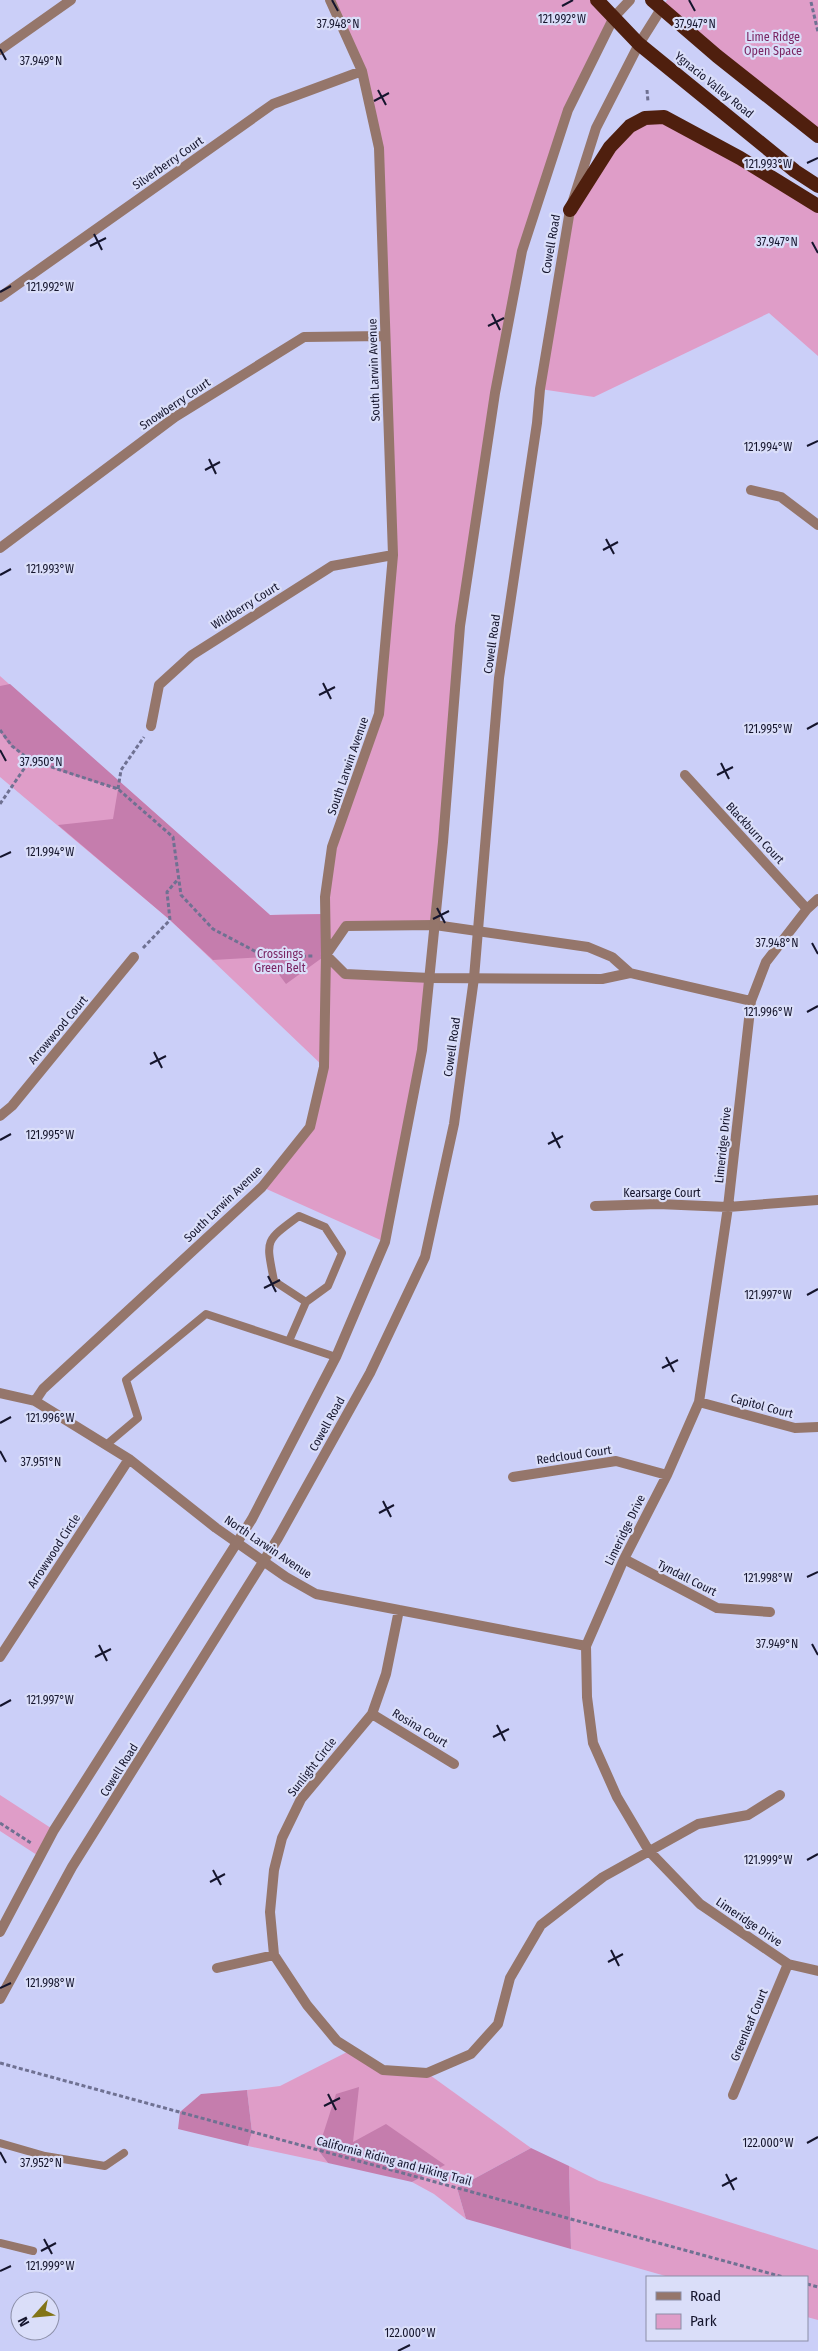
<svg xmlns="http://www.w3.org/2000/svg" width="818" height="2351" font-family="'Fira Sans Condensed',sans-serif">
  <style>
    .green { fill: #df9dc8 }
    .forest { fill: #c57dad }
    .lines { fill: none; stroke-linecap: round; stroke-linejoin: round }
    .path { stroke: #6f7192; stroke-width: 3; stroke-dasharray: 4 2.5; stroke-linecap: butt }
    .service { stroke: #95766b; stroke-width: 8 }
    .minor { stroke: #95766b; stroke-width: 10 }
    .tertiary { stroke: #95766b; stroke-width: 10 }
    .trunk { stroke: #4f1f0e; stroke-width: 14 }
    .ticks { fill: none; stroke: #15152d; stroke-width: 2 }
    .labels { text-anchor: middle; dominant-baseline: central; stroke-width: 4.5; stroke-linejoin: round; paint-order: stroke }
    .park-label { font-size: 12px; fill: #7a2563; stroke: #dadef9 }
    .street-label { font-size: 12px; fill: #15152d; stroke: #dadef9 }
    .ticks-label { font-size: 12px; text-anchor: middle; fill: #15152d; stroke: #dadef9; stroke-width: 4.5; stroke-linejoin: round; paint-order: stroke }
  </style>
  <rect width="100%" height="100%" fill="#cbcff8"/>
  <!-- green -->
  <path class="green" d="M 330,0 L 597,0 L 614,17 L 568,110 L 522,251 L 460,626 L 435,925 L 346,926 L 326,955 L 345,974 L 430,978 L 385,1242 L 262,1187 L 310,1127 L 324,1067 L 170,920 L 0,777 L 0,676 L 270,915 L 326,914 L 332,847 L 379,714 L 393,555 L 379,148 L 362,71 Z
    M 667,0 L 818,0 L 818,136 L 661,9 Z
    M 664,117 L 818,206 L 818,356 L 769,313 L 594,397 L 540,389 L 570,210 L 630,126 Z
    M 0,1795 L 54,1830 L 40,1857 L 0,1831 Z
    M 351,2050 L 383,2070 L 427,2073 L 531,2148 L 457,2188 L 466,2219 L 434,2194 L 412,2182 L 444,2165 L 353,2142 L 318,2150 L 328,2163 L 248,2146 L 252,2132 L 247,2090 L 280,2086 Z
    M 569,2166 L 599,2181 L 818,2250 L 818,2320 L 807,2317 L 807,2277 L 669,2277 L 571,2249 Z"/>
  <!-- forest -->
  <path class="forest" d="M 10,684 L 270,915 L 326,914 L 326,955 L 286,984 L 266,957 L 213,960 L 170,920 L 58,825 L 113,819 L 118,789 C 89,779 7,761 0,729 C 0,716 0,699 0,686 Z
    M 359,2087 L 353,2142 L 386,2124 L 445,2165 L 412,2182 L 328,2163 L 318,2150 L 336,2094 Z
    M 247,2090 L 252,2132 L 248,2146 L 178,2129 L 180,2112 L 201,2094 Z
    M 531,2148 L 569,2166 L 571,2249 L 466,2219 L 457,2188 Z"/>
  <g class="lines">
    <!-- path -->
    <path class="path" d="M 811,2 L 818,32
      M 647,90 L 648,102
      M 0,730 L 12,746 L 30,760 L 118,789 L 173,837 L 181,895 L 213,929 L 266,957 L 313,956
      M 118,789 L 121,770 L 144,737
      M 0,804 L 30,760
      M 143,948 L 170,920 L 167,892 L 179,878
      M 0,1823 L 31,1843
      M 0,2063 L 783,2277
      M 807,2284 L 818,2287"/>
    <!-- service -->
    <path class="service" d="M 289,1341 L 306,1302 L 328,1286 L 342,1253 L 325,1227 L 299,1216 C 264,1242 266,1239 274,1281 L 306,1302
      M 106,1445 L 138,1418 L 126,1380 L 206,1314 L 336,1357
      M 0,2143 L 45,2156 L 105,2166 L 124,2153
      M 0,2243 L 33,2251"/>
    <!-- minor -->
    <path class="minor" d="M 0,50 L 71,0
      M 0,297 L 273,104 L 362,71
      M 751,490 L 781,497 L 818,525
      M 0,548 L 175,417 L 304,337 L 385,336
      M 151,726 L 159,685 L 192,655 L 332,566 L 393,555
      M 685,775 L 807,909
      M 818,899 L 807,909 L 766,962 L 751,1001 L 728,1207 L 699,1402 L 667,1475 L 624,1559 L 586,1646 L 587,1697 L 593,1743 L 617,1797 L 649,1851 L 700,1904 L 788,1964 L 818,1971
      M 435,925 L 588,947 L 612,957 L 630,973 L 602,979 L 430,978 L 345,974 L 326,955 L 346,926 Z
      M 630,973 L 751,1001
      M 0,1116 L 12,1106 L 134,957
      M 595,1206 L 658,1204 L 728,1207 L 818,1200
      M 0,1393 L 35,1401 L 129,1459 L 216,1528 L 286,1577 L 316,1594 L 586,1646
      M 35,1401 L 43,1389 L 262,1187 L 310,1127 L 324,1067 L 326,955 L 325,897 L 332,847 L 379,714 L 393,555 L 379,148 L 362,71 L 330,0
      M 699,1402 L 795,1428 L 818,1427
      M 513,1477 L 616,1461 L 667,1475
      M 624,1559 L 717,1608 L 770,1612
      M 399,1610 L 386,1674 L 372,1714 L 301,1799 L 282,1838 L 274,1870 L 270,1912 L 274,1955 L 307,2005 L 337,2041 L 383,2070 L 427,2073 L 471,2054 L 498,2024 L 510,1978 L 541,1925 L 603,1877 L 698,1824 L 748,1815 L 780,1795
      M 0,1657 L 129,1459
      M 372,1714 L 454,1764
      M 217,1968 L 274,1955
      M 733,2095 L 788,1964"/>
    <!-- tertiary -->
    <path class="tertiary" d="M 0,1932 L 54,1830 L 252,1519 L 336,1357 L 385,1242 L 422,1050 L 443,842 L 460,626 L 495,393 L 522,251 L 568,110 L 614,17 L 630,0
      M 0,1999 L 72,1867 L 278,1538 L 370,1373 L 425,1257 L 454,1124 L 474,978 L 499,678 L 537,423 L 540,389 L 570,210 L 596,128 L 639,44 L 661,9"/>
    <!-- trunk -->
    <path class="trunk" d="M 597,0 L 639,44 L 795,171 L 818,186
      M 652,0 L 717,56 L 818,136
      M 570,210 L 610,147 L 630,126 L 645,118 L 664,117 L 740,158 L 818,206"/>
  </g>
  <!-- ticks -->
  <path class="ticks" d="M 332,0 L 338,11M 689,0 L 695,11M 562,6 L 573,0M 0,49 L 6,60M 378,90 L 386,105M 374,101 L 389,93M 807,163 L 818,158M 94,234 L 102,250M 812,242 L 818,253M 90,246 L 106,238M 0,292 L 11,286M 492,314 L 500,330M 488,326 L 504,318M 807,446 L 818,441M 209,459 L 216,474M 205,470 L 220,462M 606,539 L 614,554M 603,550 L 618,542M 0,575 L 11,569M 323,683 L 331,699M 319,695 L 335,687M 807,729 L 818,723M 0,750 L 6,761M 721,763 L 729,779M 717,775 L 733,767M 0,857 L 11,852M 437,908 L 445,923M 433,919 L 449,911M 812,943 L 818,954M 807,1012 L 818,1006M 154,1052 L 162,1068M 150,1064 L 166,1056M 552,1132 L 560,1148M 0,1140 L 11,1134M 548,1144 L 563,1136M 268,1276 L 276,1292M 264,1288 L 280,1280M 807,1295 L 818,1289M 666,1357 L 674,1372M 662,1368 L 678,1360M 0,1423 L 11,1417M 0,1451 L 6,1462M 383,1501 L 391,1517M 379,1513 L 394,1505M 807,1577 L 818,1572M 812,1644 L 818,1655M 99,1645 L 107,1661M 95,1657 L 111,1649M 0,1706 L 11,1700M 497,1725 L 505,1741M 493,1737 L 509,1729M 807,1860 L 818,1854M 213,1870 L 221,1885M 210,1882 L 225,1874M 611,1950 L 619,1966M 608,1962 L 623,1954M 0,1988 L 11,1983M 328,2094 L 336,2110M 324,2106 L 340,2098M 807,2143 L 818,2137M 0,2152 L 6,2163M 726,2174 L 734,2190M 722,2186 L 737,2178M 44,2239 L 52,2254M 41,2251 L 56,2243M 0,2271 L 11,2266M 398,2351 L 410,2345"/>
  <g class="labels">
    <!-- park labels -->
    <g class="park-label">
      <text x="773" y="37">Lime Ridge<tspan x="773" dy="14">Open Space</tspan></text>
      <text x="280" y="954">Crossings<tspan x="280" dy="14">Green Belt</tspan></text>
    </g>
    <!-- street labels -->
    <g class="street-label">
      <text transform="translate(714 85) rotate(39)">Ygnacio Valley Road</text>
      <text transform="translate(168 163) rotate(-35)">Silverberry Court</text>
      <text transform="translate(551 244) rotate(-80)">Cowell Road</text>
      <text transform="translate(374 370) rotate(-92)">South Larwin Avenue</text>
      <text transform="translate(175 404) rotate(-34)">Snowberry Court</text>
      <text transform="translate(245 606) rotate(-32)">Wildberry Court</text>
      <text transform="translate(492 644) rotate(-82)">Cowell Road</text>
      <text transform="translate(348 766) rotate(-71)">South Larwin Avenue</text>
      <text transform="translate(755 833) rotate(47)">Blackburn Court</text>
      <text transform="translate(58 1030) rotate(-50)">Arrowwood Court</text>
      <text transform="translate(452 1047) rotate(-82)">Cowell Road</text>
      <text transform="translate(723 1145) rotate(-84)">Limeridge Drive</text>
      <text x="662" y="1193">Kearsarge Court</text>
      <text transform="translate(223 1204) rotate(-44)">South Larwin Avenue</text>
      <text transform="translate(762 1406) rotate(15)">Capitol Court</text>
      <text transform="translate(327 1424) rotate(-61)">Cowell Road</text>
      <text transform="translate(574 1455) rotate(-8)">Redcloud Court</text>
      <text transform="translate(625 1530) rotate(-64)">Limeridge Drive</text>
      <text transform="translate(268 1547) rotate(34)">North Larwin Avenue</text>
      <text transform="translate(54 1551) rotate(-57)">Arrowwood Circle</text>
      <text transform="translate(687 1578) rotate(27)">Tyndall Court</text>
      <text transform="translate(420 1728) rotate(31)">Rosina Court</text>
      <text transform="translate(312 1767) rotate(-52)">Sunlight Circle</text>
      <text transform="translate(119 1770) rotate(-58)">Cowell Road</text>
      <text transform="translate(749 1922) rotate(34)">Limeridge Drive</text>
      <text transform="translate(749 2025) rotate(-67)">Greenleaf Court</text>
      <text transform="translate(394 2161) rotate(15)">California Riding and Hiking Trail</text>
    </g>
  </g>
  <g class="ticks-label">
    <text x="562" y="23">121.992°W</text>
    <text x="338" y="28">37.948°N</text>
    <text x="695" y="28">37.947°N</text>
    <text x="41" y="65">37.949°N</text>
    <text x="768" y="168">121.993°W</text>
    <text x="777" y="246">37.947°N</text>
    <text x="50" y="291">121.992°W</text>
    <text x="768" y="451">121.994°W</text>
    <text x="50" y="573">121.993°W</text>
    <text x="768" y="733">121.995°W</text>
    <text x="41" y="766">37.950°N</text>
    <text x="50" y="856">121.994°W</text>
    <text x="777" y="947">37.948°N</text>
    <text x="768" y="1016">121.996°W</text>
    <text x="50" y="1139">121.995°W</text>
    <text x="768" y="1299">121.997°W</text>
    <text x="50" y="1422">121.996°W</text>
    <text x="41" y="1466">37.951°N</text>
    <text x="768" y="1582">121.998°W</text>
    <text x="777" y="1648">37.949°N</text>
    <text x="50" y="1704">121.997°W</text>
    <text x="768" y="1864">121.999°W</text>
    <text x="50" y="1987">121.998°W</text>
    <text x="768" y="2147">122.000°W</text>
    <text x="41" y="2167">37.952°N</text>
    <text x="50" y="2270">121.999°W</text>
    <text x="410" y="2337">122.000°W</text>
  </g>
  <!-- legend -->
  <rect x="646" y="2276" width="162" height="65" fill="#dadef9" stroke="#8b8ea7"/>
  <rect x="656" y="2292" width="25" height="8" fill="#95766b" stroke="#8b8ea7"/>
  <text x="690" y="2301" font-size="15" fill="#15152d">Road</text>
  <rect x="656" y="2314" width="25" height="15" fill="#df9dc8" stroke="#8b8ea7"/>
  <text x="690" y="2326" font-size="15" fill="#15152d">Park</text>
  <!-- north arrow -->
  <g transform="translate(35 2316) rotate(243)"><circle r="24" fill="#dadef9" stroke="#8b8ea7"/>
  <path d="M0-4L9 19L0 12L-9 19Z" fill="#827417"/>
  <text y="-8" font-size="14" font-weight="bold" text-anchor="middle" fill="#15152d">N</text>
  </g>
</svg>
